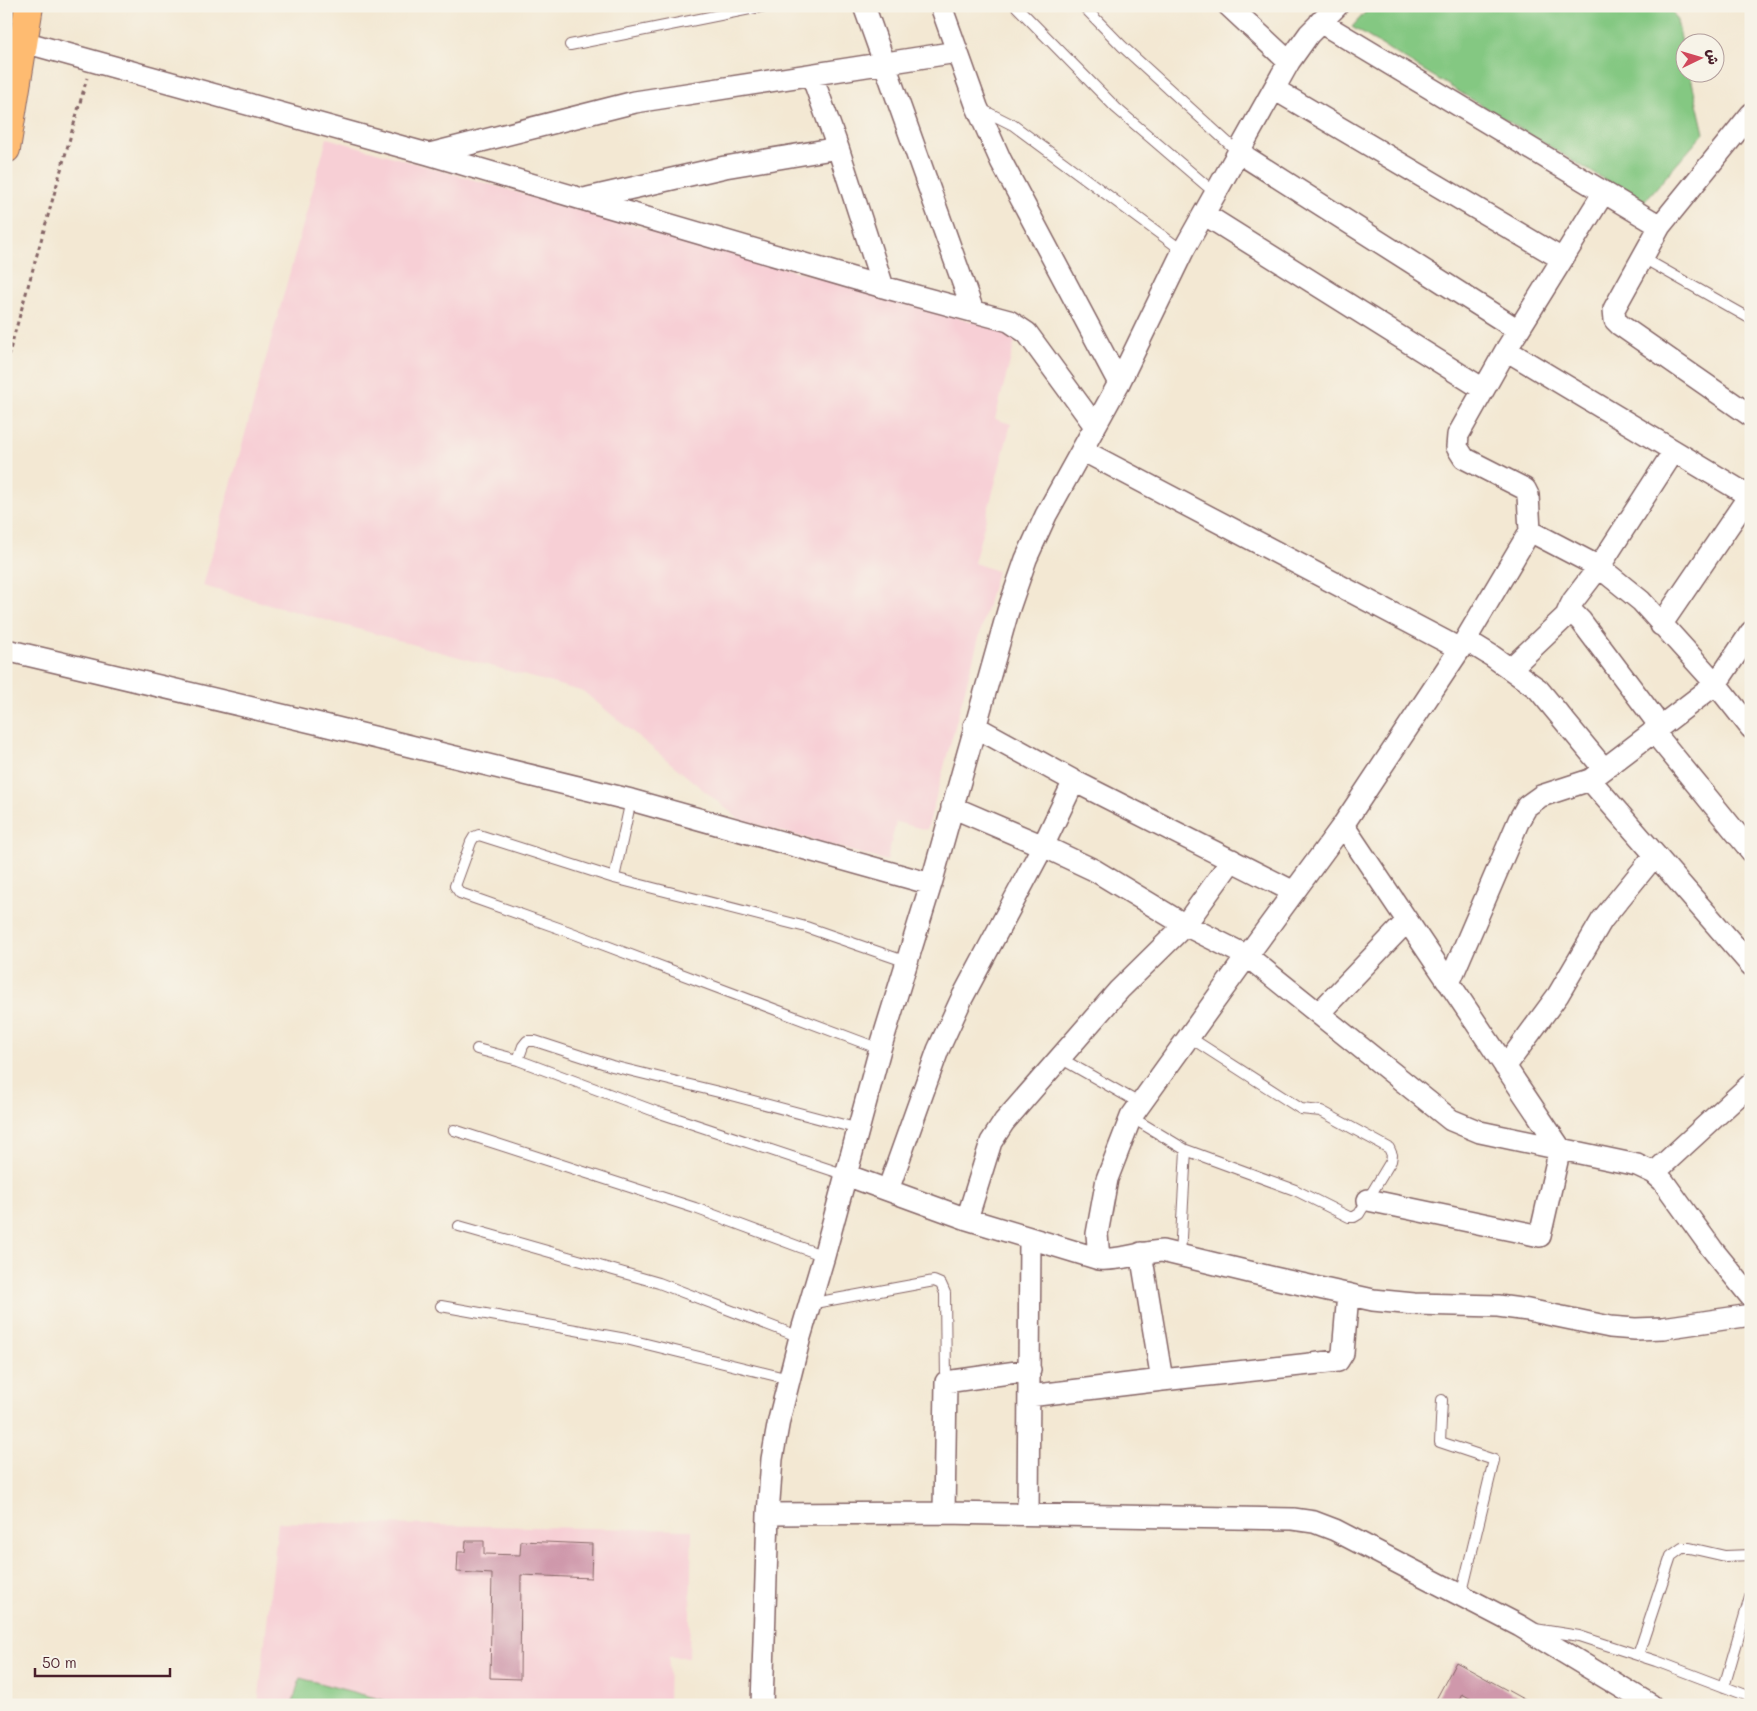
<svg xmlns="http://www.w3.org/2000/svg" width="1757" height="1711" font-family="Mali,'Playpen Sans Arabic',sans-serif">
  <style>
    .built { fill: #f7cfd5 }
    .green { fill: #84c882; stroke: #677456 }
    .building { fill: #cf98ab }
    .lines { fill: none; stroke-linecap: round; stroke-linejoin: round }
    .lane-casing { stroke: #856566; stroke-width: 12 }
    .street-casing { stroke: #856566; stroke-width: 24 }
    .primary-casing { stroke: #856566; stroke-width: 30 }
    .path { stroke: #856566; stroke-width: 3; stroke-dasharray: 4 4; stroke-linecap: butt }
    .lane { stroke: #fff; stroke-width: 10 }
    .street { stroke: #fff; stroke-width: 21 }
    .primary { stroke: #febb71; stroke-width: 28 }
  </style>
  <rect width="100%" height="100%" fill="#f7f3e8"/>
  <filter id="ink" filterUnits="userSpaceOnUse"><feTurbulence type="fractalNoise" baseFrequency=".02" numOctaves="2"/><feDisplacementMap in="SourceGraphic" scale="10" xChannelSelector="R" yChannelSelector="G"/><feConvolveMatrix kernelMatrix="1 2 1 2 8 2 1 2 1" color-interpolation-filters="sRGB"/></filter>
  <filter id="wash" filterUnits="userSpaceOnUse"><feTurbulence type="fractalNoise" baseFrequency=".0096" numOctaves="4" result="noise"/><feDisplacementMap in="SourceGraphic" scale="20" xChannelSelector="R" yChannelSelector="G"/><feGaussianBlur stdDeviation="1.12" result="paint"/><feColorMatrix in="noise" values="0 0 0 0 0 0 0 0 0 0 0 0 0 0 0 0 0 1.4 0 .05"/><feComposite in="paint" operator="in"/></filter>
  <g filter="url(#wash)">
    <rect width="100%" height="100%" fill="#f3e8d3"/>
    <!-- built -->
    <path class="built" d="M 327,138 L 1017,334 L 995,419 L 1011,424 L 974,563 L 997,571 L 927,830 L 896,822 L 887,861 L 740,820 L 584,692 L 203,586 Z
      M 278,1522 L 692,1530 L 689,1657 L 669,1657 L 668,1705 L 258,1705 Z"/>
    <!-- green -->
    <path class="green" d="M 1371,6 L 1666,6 L 1676,17 L 1684,51 L 1684,72 L 1690,73 L 1704,133 L 1643,203 L 1352,27 Z
      M 300,1678 L 402,1705 L 292,1705 Z"/>
    <g id="blocks">
      <!-- building -->
      <path class="building" d="M 466,1541 L 484,1541 L 484,1554 L 520,1555 L 521,1541 L 592,1544 L 591,1578 L 521,1575 L 520,1679 L 490,1678 L 492,1574 L 457,1572 L 458,1552 L 465,1552 Z
        M 1456,1662 L 1534,1705 L 1482,1705 L 1462,1694 L 1457,1705 L 1433,1705 Z"/>
    </g>
  </g>
  <g filter="url(#ink)">
    <use href="#blocks" fill-opacity="0" stroke="#856566" stroke-width="1"/>
    <g class="lines">
      <!-- lane casing -->
      <g class="lane-casing">
        <path id="lane" d="M 1016,6 L 1116,108 L 1215,193
          M 1083,6 L 1122,46 L 1238,152
          M 570,45 L 765,6
          M 981,109 L 1013,125 L 1183,251
          M 1643,258 L 1751,319
          M 614,878 L 631,800
          M 477,1049 L 518,1060 L 657,1112 L 846,1175
          M 880,1049 L 567,931 L 460,893 L 455,886 L 471,842 L 474,837 L 479,835 L 614,878 L 806,927 L 907,962
          M 1060,1058 L 1141,1104
          M 518,1060 L 523,1046 L 527,1041 L 535,1041 L 612,1066 L 727,1094 L 859,1129
          M 1131,1117 L 1186,1150 L 1295,1190 L 1349,1217 L 1354,1217 L 1359,1214 L 1391,1161 L 1392,1155 L 1389,1148 L 1321,1111 L 1301,1109 L 1189,1037
          M 454,1130 L 695,1208 L 824,1256
          M 459,1226 L 659,1283 L 800,1337
          M 1180,1255 L 1186,1150
          M 809,1304 L 934,1281 L 941,1284 L 945,1293 L 946,1382
          M 441,1306 L 626,1339 L 789,1379
          M 1442,1400 L 1440,1442 L 1494,1460 L 1461,1596
          M 1535,1629 L 1579,1636 L 1656,1661 L 1751,1697
          M 1638,1655 L 1671,1556 L 1682,1548 L 1690,1548 L 1725,1556 L 1751,1555
          M 1724,1687 L 1751,1594"/>
      </g>
      <!-- street casing -->
      <g class="street-casing">
        <path id="street" d="M 864,6 L 973,311
          M 941,6 L 977,107 L 1001,161 L 1119,383
          M 1229,6 L 1289,62
          M 1320,22 L 1660,226 L 1751,114
          M 24,42 L 428,154 L 883,287 L 1009,321 L 1027,333 L 1095,426
          M 812,76 L 838,148 L 883,287
          M 1274,89 L 1562,259
          M 1238,152 L 1518,330
          M 430,154 L 635,102 L 957,52
          M 588,198 L 725,167 L 838,148
          M 1204,214 L 1483,389
          M 1660,226 L 1614,309 L 1615,320 L 1620,325 L 1751,416
          M 1506,350 L 1751,497
          M 1082,450 L 1460,649
          M 1530,531 L 1528,495 L 1525,489 L 1464,458 L 1457,447 L 1458,435 L 1506,350 L 1604,192
          M 1661,625 L 1749,496
          M 1466,640 L 1492,656 L 1538,689 L 1604,769
          M 6,650 L 320,724 L 631,800 L 931,884
          M 1510,669 L 1566,616 L 1569,609
          M 974,726 L 1074,781 L 1294,892
          M 1660,726 L 1581,621 L 1569,609 L 1573,601 L 1599,567 L 1674,451
          M 1653,731 L 1751,851
          M 1590,780 L 1751,965
          M 952,807 L 1043,846 L 1094,870 L 1185,925 L 1247,956 L 1343,825 L 1460,649 L 1530,531 L 1599,567 L 1641,601 L 1716,684 L 1751,728
          M 1343,825 L 1560,1148 L 1540,1236 L 1368,1200
          M 1449,983 L 1519,820 L 1527,806 L 1541,796 L 1590,780 L 1716,684 L 1751,632
          M 1319,1013 L 1407,921
          M 1505,1067 L 1558,995 L 1602,920 L 1655,855
          M 1654,1173 L 1751,1084
          M 846,1175 L 967,1219 L 1099,1259 C 1121,1261 1141,1252 1162,1251 L 1274,1278 L 1373,1300 L 1414,1304 L 1498,1306 L 1528,1310 L 1610,1327 L 1635,1329 L 1663,1328 L 1751,1315
          M 888,1190 L 938,1050 L 962,998 L 1043,846 L 1074,781
          M 967,1219 L 991,1142 L 1004,1122 L 1119,990 L 1185,925 L 1232,860
          M 1141,1253 L 1162,1380
          M 1099,1259 L 1097,1234 L 1107,1179 L 1131,1117 L 1247,956 L 1451,1120 L 1480,1132 L 1637,1165 L 1654,1173 L 1663,1181 L 1712,1249 L 1751,1297
          M 1029,1396 L 1162,1380 L 1338,1361 L 1343,1353 L 1348,1294
          M 944,1513 L 946,1382 L 1030,1370
          M 768,1514 L 944,1513 L 1293,1519 L 1314,1522 L 1335,1530 L 1520,1626 L 1651,1705
          M 1028,1514 L 1030,1238
          M 762,1705 L 768,1514 L 772,1459 L 779,1420 L 800,1337 L 824,1256 L 880,1049 L 931,884 L 1008,611 L 1026,559 L 1046,515 L 1119,383 L 1183,251 L 1289,62 L 1309,34 L 1337,6"/>
      </g>
      <!-- primary casing -->
      <g class="primary-casing">
        <path id="primary" d="M 6,149 L 29,6"/>
      </g>
      <!-- path -->
      <path class="path" d="M 6,364 L 87,78"/>
      <!-- lane -->
      <use href="#lane" class="lane"/>
      <!-- street -->
      <use href="#street" class="street"/>
      <!-- primary -->
      <use href="#primary" class="primary"/>
    </g>
  </g>
  <!-- margin -->
  <rect width="1757" height="1711" fill="none" stroke="#f7f3e8" stroke-width="25"/>
  <!-- north arrow -->
  <g transform="translate(1700 58) rotate(85)"><circle r="24" fill="#f7f3e8" stroke="#b29e9c"/>
  <path d="M0-4L9 19L0 12L-9 19Z" fill="#d1495b"/>
  <text y="-8" font-size="14" font-weight="bold" text-anchor="middle" fill="#4a1f2b">ش</text>
  </g>
  <!-- scale -->
  <path d="M35 1668v8h135v-8" fill="none" stroke="#4a1f2b" stroke-width="2.5"/>
  <text x="42" y="1668" font-size="15" fill="#4a1f2b" stroke="#f7f3e8" stroke-width="4" paint-order="stroke">50 m</text>
</svg>
